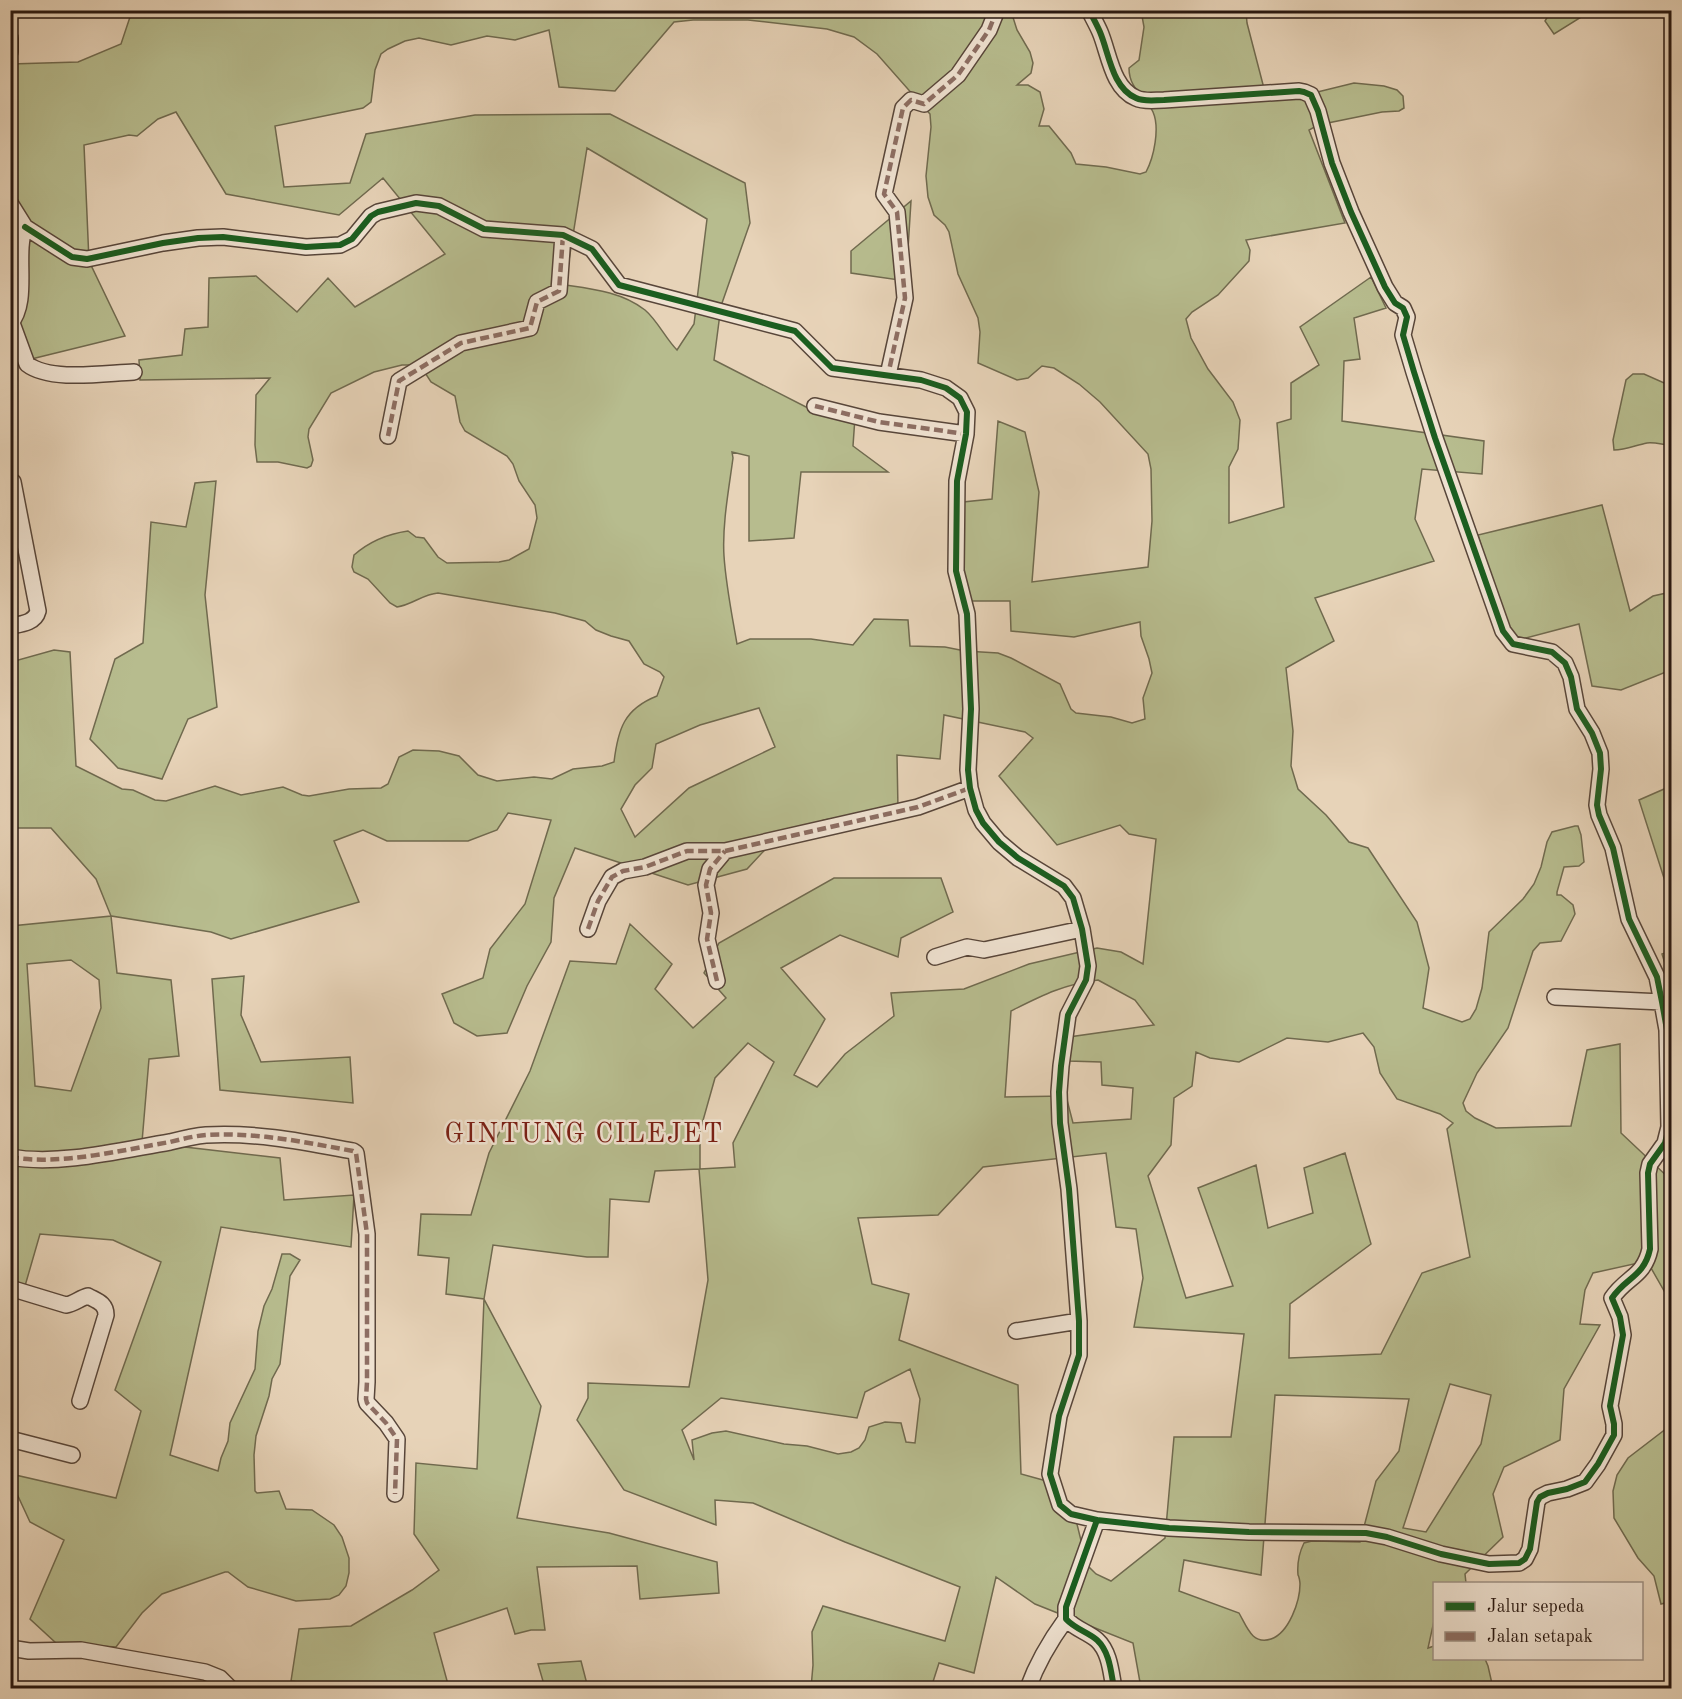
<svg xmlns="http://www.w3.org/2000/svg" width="1682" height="1699" font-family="'Old Standard TT',serif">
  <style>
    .green { fill: #b7bc8e; stroke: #706a4f; stroke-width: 1.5; fill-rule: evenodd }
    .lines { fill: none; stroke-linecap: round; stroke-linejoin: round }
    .minor-casing { stroke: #58463a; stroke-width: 18 }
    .minor { stroke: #efe2d1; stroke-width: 15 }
    .quiet { stroke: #8d6e63; stroke-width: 4.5; stroke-dasharray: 9 4.5; stroke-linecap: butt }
    .cycleway-casing { stroke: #efe2d1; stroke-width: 10 }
    .cycleway { stroke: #1b5e20; stroke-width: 6 }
    .labels { text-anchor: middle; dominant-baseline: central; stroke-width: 5; stroke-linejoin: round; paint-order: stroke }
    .quarter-label { font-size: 27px; letter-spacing: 1.5px; fill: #7a1f14; stroke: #efe2d1 }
  </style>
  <rect width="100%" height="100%" fill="#e7d3b8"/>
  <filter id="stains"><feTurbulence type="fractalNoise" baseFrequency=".00333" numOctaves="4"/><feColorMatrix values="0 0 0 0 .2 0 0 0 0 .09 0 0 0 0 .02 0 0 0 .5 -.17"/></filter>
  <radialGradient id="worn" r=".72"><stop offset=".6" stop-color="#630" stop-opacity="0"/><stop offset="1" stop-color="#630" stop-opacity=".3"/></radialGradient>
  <!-- green -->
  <path class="green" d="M 132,11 L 1011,11 L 1017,30 L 1030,52 L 1033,63 L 1031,73 L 1017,85 L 1028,85 L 1040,92 L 1044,109 L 1039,126 L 1049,126 L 1071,153 L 1076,164 L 1106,167 L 1140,174 L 1146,172 C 1154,157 1160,128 1153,112 C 1146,96 1129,90 1129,68 L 1139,60 L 1144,27 L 1142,16 L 1143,11 L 1246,11 L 1247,23 L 1267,100 L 1293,98 L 1354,83 L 1384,86 L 1397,90 L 1403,96 L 1404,108 L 1399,111 L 1382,112 L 1318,125 L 1309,130 L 1345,223 L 1246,240 L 1250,250 L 1249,261 L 1218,295 L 1192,312 L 1186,319 L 1191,338 L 1208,369 L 1233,402 L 1240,420 L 1238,449 L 1229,467 L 1229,523 L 1284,507 L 1277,423 L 1291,419 L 1291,383 L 1319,365 L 1300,327 L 1371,277 L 1386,308 L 1354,318 L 1360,359 L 1344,361 L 1342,421 L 1484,441 L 1482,474 L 1422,469 L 1415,519 L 1434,561 L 1315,598 L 1334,641 L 1286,668 L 1293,731 L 1291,766 L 1298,789 L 1326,815 L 1349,842 L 1368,848 L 1417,922 L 1429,968 L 1423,1008 L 1462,1022 L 1470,1019 L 1476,1009 L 1482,988 L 1489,932 L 1523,899 L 1534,884 L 1541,867 L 1547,842 L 1552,832 L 1575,826 L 1578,826 L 1581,835 L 1584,862 L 1579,866 L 1564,867 L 1557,892 L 1557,895 L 1561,895 L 1573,905 L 1575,914 L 1561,941 L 1540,943 L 1533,951 L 1508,1028 L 1477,1073 L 1463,1103 L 1466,1111 L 1475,1118 L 1496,1128 L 1571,1126 L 1587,1050 L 1620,1044 L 1621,1133 L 1671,1180 L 1671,1303 L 1647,1261 L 1593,1273 L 1585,1290 L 1580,1324 L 1600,1325 L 1564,1389 L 1560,1440 L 1504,1467 L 1493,1494 L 1503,1537 L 1465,1574 L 1466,1583 L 1434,1584 L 1434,1621 L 1428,1648 L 1434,1646 L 1434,1658 L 1485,1659 L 1488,1666 L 1493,1688 L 1141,1688 L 1133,1643 L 1035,1604 L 996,1577 L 974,1673 L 939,1663 L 931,1688 L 811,1688 L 813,1665 L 812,1632 L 823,1606 L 945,1641 L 960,1587 L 845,1542 L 753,1503 L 715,1500 L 716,1525 L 624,1490 L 577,1420 L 588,1398 L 588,1383 L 689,1387 L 708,1280 L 699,1169 L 655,1171 L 649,1202 L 610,1199 L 608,1257 L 587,1257 L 493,1245 L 484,1299 L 541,1406 L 517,1518 L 609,1533 L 717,1562 L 719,1593 L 640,1599 L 637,1566 L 537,1567 L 545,1630 L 531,1630 L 515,1634 L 507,1608 L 434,1633 L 449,1688 L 340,1688 L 291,1681 L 299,1629 L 351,1626 L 412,1590 L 439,1570 L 414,1534 L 416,1463 L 477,1469 L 484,1299 L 446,1294 L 449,1258 L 418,1255 L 421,1214 L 471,1215 L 489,1153 L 530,1071 L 570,961 L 616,964 L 630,924 L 672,964 L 655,989 L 693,1028 L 726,998 L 704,973 L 719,943 L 834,878 L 941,878 L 953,912 L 901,938 L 898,957 L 840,935 L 781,968 L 825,1019 L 794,1075 L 817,1087 L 845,1054 L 894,1016 L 891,993 L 964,989 L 1029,964 L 1097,948 L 1121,952 L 1143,964 L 1156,839 L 1129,834 L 1120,825 L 1057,845 L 999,776 L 1033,738 L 1025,732 L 944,715 L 940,759 L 897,755 L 898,809 L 824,820 L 774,840 L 747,869 L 688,885 L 575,848 L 554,898 L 551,942 L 527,986 L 507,1033 L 477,1036 L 454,1023 L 442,994 L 483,978 L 490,949 L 525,904 L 551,820 L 508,813 L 497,830 L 468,841 L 387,841 L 363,830 L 334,841 L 359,902 L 231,939 L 211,932 L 111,916 L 117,973 L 171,980 L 179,1056 L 149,1059 L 142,1142 L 280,1158 L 284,1200 L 354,1195 L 351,1247 L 221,1227 L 170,1455 L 218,1471 L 221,1458 L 228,1441 L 230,1423 L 255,1369 L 258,1331 L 264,1306 L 272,1289 L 282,1254 L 290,1254 L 300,1260 L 290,1276 L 280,1364 L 272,1379 L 269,1396 L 256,1436 L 254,1455 L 255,1491 L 257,1493 L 279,1491 L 286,1509 L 312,1510 L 334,1525 L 342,1537 L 349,1558 L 349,1573 L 346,1586 L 339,1595 L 330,1599 L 296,1601 L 248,1587 L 228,1572 L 225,1572 L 162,1594 L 142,1613 L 116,1647 L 56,1643 L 30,1619 L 64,1540 L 30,1522 L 11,1481 L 11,1474 L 116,1498 L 141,1411 L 115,1390 L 161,1262 L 113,1240 L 40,1234 L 25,1286 L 11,1284 L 11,926 L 111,916 L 96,879 L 51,828 L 11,828 L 11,662 L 54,650 L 70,652 L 76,766 L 122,789 L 133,790 L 155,800 L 166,801 L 215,786 L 241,795 L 283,787 L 302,795 L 309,796 L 349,789 L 381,788 L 388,784 L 399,757 L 413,750 L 439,751 L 459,756 L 478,775 L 497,781 L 534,777 L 552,779 L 573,769 L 602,766 L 614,762 C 618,729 624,709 657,696 L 664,677 L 660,672 L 644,664 L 629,641 L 611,636 L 596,630 L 585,621 L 555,613 L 438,593 C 423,594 412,605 397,607 L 390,603 L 368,579 L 354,572 L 352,567 L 354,555 C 370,541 387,534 408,531 L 416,537 L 424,538 L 438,557 L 447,563 L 499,562 L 509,560 L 529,549 L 537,518 L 535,505 L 519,481 L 513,464 L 507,456 L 465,431 L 460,422 L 455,396 L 431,382 L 420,365 L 402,365 L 374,372 L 331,393 L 309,429 L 308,437 L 313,460 L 311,466 L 307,468 L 278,462 L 257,462 L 255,445 L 256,395 L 270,378 L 140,380 L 139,360 L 182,355 L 185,329 L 208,327 L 209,278 L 256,276 L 297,312 L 328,278 L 355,307 L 445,254 L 383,178 L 339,215 L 226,194 L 176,112 L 158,119 L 137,136 L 129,135 L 84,145 L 89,261 L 125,336 L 11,364 L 10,312 L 12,308 L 16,235 L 10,213 L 10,116 C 13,98 11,81 11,64 L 78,62 L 121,44 ZM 693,20 L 748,20 L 827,29 L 854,37 L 877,54 L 930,114 L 931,127 L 926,176 L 928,197 L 934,215 L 945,225 L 949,232 L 958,274 L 978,318 L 980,332 L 978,363 L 1017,380 L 1028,378 L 1042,366 L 1054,368 L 1079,384 L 1100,402 L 1148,454 L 1151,469 L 1152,521 L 1148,567 L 1032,582 L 1039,492 L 1025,432 L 998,421 L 992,499 L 963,502 L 961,601 L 1010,601 L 1011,631 L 1074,637 L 1140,622 L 1141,636 L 1149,659 L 1152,673 L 1143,698 L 1145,719 L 1132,723 L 1111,717 L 1076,713 L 1071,709 L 1060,684 L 1011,658 L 998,653 L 965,651 L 945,647 L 910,646 L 908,620 L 874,619 L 853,645 L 811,639 L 750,639 L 737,644 C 732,615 726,586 724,556 C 722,525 729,488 733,458 L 732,452 L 749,456 L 749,541 L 794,538 L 801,472 L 888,472 L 853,446 L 855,417 L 806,407 L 714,360 L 721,306 L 750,223 L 745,183 L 610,114 L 475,115 L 366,134 L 350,183 L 284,187 L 275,126 L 363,108 L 371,102 L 375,70 L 381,54 L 388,49 L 405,41 L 419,38 L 451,45 L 487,36 L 515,40 L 549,30 L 559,87 L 615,91 L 674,22 ZM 587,148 L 707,219 L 694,324 L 677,350 C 666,339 657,320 645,310 C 622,292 593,289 565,285 ZM 759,708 L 775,747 L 689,788 L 635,837 L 621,809 L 635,785 L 652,768 L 656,744 L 700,725 ZM 71,960 L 99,980 L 101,1008 L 71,1091 L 35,1086 L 27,964 ZM 1098,980 L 1135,1000 L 1154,1025 L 1069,1037 L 1068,1061 L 1101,1062 L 1102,1085 L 1133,1088 L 1131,1119 L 1073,1123 L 1066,1096 L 1005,1097 L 1011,1011 C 1041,996 1064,984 1098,980 ZM 1363,1033 L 1374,1047 L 1380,1073 L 1397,1099 L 1440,1114 L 1453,1123 L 1447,1129 L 1470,1257 L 1422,1273 L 1381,1354 L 1289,1358 L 1290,1304 L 1371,1244 L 1345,1153 L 1304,1168 L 1313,1213 L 1268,1228 L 1256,1165 L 1198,1188 L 1233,1286 L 1186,1298 L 1148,1176 L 1171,1145 L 1174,1098 L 1192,1086 L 1196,1052 L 1210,1058 L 1239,1062 L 1287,1038 L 1328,1042 ZM 748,1043 L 774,1062 L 733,1143 L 735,1167 L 700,1169 L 700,1131 L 715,1078 ZM 1106,1153 L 1116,1227 L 1136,1229 L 1143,1278 L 1134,1327 L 1244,1334 L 1231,1437 L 1174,1437 L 1165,1538 L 1111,1581 L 1096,1574 L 1087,1565 L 1075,1516 L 1050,1482 L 1021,1474 L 1018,1385 L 899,1340 L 909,1294 L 872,1284 L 858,1218 L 938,1215 L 983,1167 ZM 910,1369 L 920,1399 L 915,1443 L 906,1442 L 901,1423 L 885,1422 L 869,1427 L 865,1440 L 859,1448 L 851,1452 L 838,1454 L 807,1446 L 784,1444 L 726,1431 L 712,1433 L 692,1440 L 694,1460 L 682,1430 L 721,1398 L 857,1418 L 865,1392 ZM 1450,1384 L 1491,1395 L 1481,1444 L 1426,1532 L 1403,1528 ZM 1275,1395 L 1409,1399 L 1399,1451 L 1376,1481 L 1360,1542 L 1312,1541 L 1304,1543 C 1299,1553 1297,1563 1298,1575 C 1299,1576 1300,1582 1300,1584 C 1300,1601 1289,1633 1271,1639 C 1252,1645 1247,1627 1239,1613 L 1179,1591 L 1184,1560 L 1261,1575 Z
    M 1551,11 L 1551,10 L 1591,11 L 1554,34 L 1545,21 Z
    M 911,201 L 906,281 L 851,273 L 851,251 Z
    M 1633,374 L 1644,374 L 1671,386 L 1671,445 C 1664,445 1655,442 1647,443 C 1636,445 1626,450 1614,450 L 1613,440 L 1626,380 Z
    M 216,481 L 205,595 L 217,707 L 188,719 L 162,779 L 118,768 L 90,739 L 115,659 L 143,643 L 151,522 L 186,527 L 195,483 Z
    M 1602,505 L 1630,611 L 1653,596 L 1671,592 L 1671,670 L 1621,690 L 1592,686 L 1579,624 L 1518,640 L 1506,633 L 1478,535 Z
    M 1671,786 L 1671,900 L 1639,800 Z
    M 1671,951 L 1672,951 L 1671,983 L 1662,954 Z
    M 244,976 L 241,1015 L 261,1062 L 350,1057 L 353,1103 L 220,1090 L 212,979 Z
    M 1671,1425 L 1671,1599 L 1669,1602 L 1661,1604 L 1654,1576 L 1638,1558 L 1614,1518 L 1613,1491 L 1617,1475 L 1628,1458 Z
    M 581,1661 L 588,1688 L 545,1688 L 538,1664 Z"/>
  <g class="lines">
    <!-- minor casing -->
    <g class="minor-casing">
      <path id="minor" d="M 1089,10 C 1093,18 1097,25 1100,32 C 1109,53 1112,88 1136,98 C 1144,102 1155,100 1164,100 L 1299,91 L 1304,92 L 1311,95 L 1318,111 L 1332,163 L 1351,212 L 1385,287 L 1395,303 L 1403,308 L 1407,317 L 1403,335 L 1414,372 L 1435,438 L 1503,631 L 1513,644 L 1552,652 L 1565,663 L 1571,677 L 1577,709 L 1592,733 L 1600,753 L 1601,769 L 1597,805 L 1599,815 L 1613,848 L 1629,919 L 1657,977 L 1662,1002 L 1667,1030 L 1669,1127 L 1665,1143 L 1650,1164 L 1648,1173 L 1650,1249 C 1644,1277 1626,1277 1612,1298 L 1620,1317 L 1623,1335 L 1610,1406 L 1614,1424 L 1614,1435 L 1598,1464 L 1585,1482 L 1567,1489 L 1548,1493 L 1540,1497 L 1537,1502 L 1530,1549 L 1525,1559 L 1519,1563 L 1489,1564 L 1441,1554 L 1387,1537 L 1366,1533 L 1249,1532 L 1169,1528 L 1097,1520
        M 10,38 L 10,52
        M 10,203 L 25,227 C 14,255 30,301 10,324
        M 25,227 L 72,257 L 87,259 L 163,243 L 198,238 L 223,237 L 306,247 L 340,245 L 352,239 L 371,216 L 378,212 L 416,203 L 439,206 L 484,229 L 563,235 L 592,249 L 619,285 L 795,331 L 832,368 L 921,380 L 946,388 L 960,398 L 967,412 L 966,434 L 957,481 L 956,571 L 967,614 L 971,709 L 968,770 L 970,788 L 976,810 L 983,823 L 999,842 L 1018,858 L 1064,886 L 1073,898 L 1082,929 L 1088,966 L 1086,980 L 1068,1015 L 1061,1066 L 1059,1092 L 1060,1123 L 1069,1189 L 1079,1321 L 1079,1355 L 1059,1416 L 1050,1474 L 1060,1505 L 1071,1514 L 1097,1520 L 1066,1607 L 1066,1619 C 1075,1629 1088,1632 1097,1640 C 1110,1652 1111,1673 1114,1688
        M 12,323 L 27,364 C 50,382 105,373 134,372
        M 888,375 L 905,298 L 897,212 L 884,194 L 903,108 L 911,100 L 924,104 L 958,75 L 989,30 L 997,10
        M 815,406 L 879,422 L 966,434
        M 388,436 L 399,381 L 461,343 L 530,328 L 537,302 L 559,291 L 563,235
        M 10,481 L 13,482 L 38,611 C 35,623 21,624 10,626
        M 588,929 L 598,901 L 612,877 L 623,871 L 645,867 L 687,851 L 725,851 L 918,807 L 970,788
        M 935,957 L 967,947 L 984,950 L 1082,929
        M 717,981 L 707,939 L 711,913 L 706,885 L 710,869 L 725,851
        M 1555,997 L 1662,1002
        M 10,1157 C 59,1166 122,1150 170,1142 C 182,1139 194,1136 206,1135 C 256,1132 304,1142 353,1151 L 356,1153 L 367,1234 L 367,1382 L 366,1399 L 367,1403 L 386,1423 L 397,1439 L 395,1494
        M 10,1288 L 66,1305 C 74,1304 80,1298 88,1296 C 97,1301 106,1303 106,1315 L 80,1401
        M 1016,1331 L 1079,1321
        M 10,1439 L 72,1455
        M 10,1648 L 29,1651 L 81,1650 L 205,1672 L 220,1678 L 230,1688
        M 1028,1688 C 1037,1663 1050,1641 1066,1619"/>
    </g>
    <!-- minor -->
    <use href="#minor" class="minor"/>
    <!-- quiet -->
    <path class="quiet" d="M 883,374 L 888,375 L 905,298 L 897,212 L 884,194 L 903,108 L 911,100 L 924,104 L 958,75 L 989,30 L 997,10
      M 815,406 L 879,422 L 966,434
      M 388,436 L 399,381 L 461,343 L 530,328 L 537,302 L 559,291 L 563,235
      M 588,929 L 598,901 L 612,877 L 623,871 L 645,867 L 687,851 L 725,851 L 918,807 L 970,788
      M 717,981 L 707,939 L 711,913 L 706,885 L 710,869 L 725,851
      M 10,1157 C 59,1166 122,1150 170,1142 C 182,1139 194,1136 206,1135 C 256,1132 304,1142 353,1151 L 356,1153 L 367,1234 L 367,1382 L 366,1399 L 367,1403 L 386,1423 L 397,1439 L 395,1494"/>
    <!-- cycleway casing -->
    <g class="cycleway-casing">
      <path id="cycleway" d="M 1089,10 C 1093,18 1097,25 1100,32 C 1109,53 1112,88 1136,98 C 1144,102 1155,100 1164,100 L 1299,91 L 1304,92 L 1311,95 L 1318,111 L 1332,163 L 1351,212 L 1385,287 L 1395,303 L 1403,308 L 1407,317 L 1403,335 L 1414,372 L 1435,438 L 1503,631 L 1513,644 L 1552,652 L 1565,663 L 1571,677 L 1577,709 L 1592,733 L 1600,753 L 1601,769 L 1597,805 L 1599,815 L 1613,848 L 1629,919 L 1657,977 L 1662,1002 L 1667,1030 L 1669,1127 L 1665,1143 L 1650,1164 L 1648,1173 L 1650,1249 C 1644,1277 1626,1277 1612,1298 L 1620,1317 L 1623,1335 L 1610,1406 L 1614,1424 L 1614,1435 L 1598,1464 L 1585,1482 L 1567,1489 L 1548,1493 L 1540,1497 L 1537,1502 L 1530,1549 L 1525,1559 L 1519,1563 L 1489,1564 L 1441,1554 L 1387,1537 L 1366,1533 L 1249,1532 L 1169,1528 L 1097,1520
        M 25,227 L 72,257 L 87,259 L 163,243 L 198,238 L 223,237 L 306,247 L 340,245 L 352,239 L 371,216 L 378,212 L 416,203 L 439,206 L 484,229 L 563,235 L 592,249 L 619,285 L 795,331 L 832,368 L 921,380 L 946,388 L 960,398 L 967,412 L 966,434 L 957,481 L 956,571 L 967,614 L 971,709 L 968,770 L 970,788 L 976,810 L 983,823 L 999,842 L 1018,858 L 1064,886 L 1073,898 L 1082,929 L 1088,966 L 1086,980 L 1068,1015 L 1061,1066 L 1059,1092 L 1060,1123 L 1069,1189 L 1079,1321 L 1079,1355 L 1059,1416 L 1050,1474 L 1060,1505 L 1071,1514 L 1097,1520 L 1066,1607 L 1066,1619 C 1075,1629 1088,1632 1097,1640 C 1110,1652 1111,1673 1114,1688"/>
    </g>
    <!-- cycleway -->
    <use href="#cycleway" class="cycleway"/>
  </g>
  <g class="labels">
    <!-- quarter labels -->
    <g class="quarter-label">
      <text x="584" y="1134">GINTUNG CILEJET</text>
    </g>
  </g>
  <!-- margin -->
  <rect width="1682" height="1699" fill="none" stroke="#e7d3b8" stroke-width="36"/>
  <rect x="12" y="12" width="1658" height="1675" fill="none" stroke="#281710" stroke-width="3"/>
  <rect x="18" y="18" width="1646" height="1663" fill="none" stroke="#281710" stroke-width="1.5"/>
  <!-- legend -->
  <rect x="1433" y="1582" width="210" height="78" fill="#efe2d1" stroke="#9f9184" stroke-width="1.5"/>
  <rect x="1445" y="1602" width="30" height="9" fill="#1b5e20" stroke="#9f9184" stroke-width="1.5"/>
  <text x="1487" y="1612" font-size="18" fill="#281710">Jalur sepeda</text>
  <rect x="1445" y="1632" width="30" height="9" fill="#8d6e63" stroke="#9f9184" stroke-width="1.5"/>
  <text x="1487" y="1642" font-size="18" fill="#281710">Jalan setapak</text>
  <rect width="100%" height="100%" filter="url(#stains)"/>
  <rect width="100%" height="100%" fill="url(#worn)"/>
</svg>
